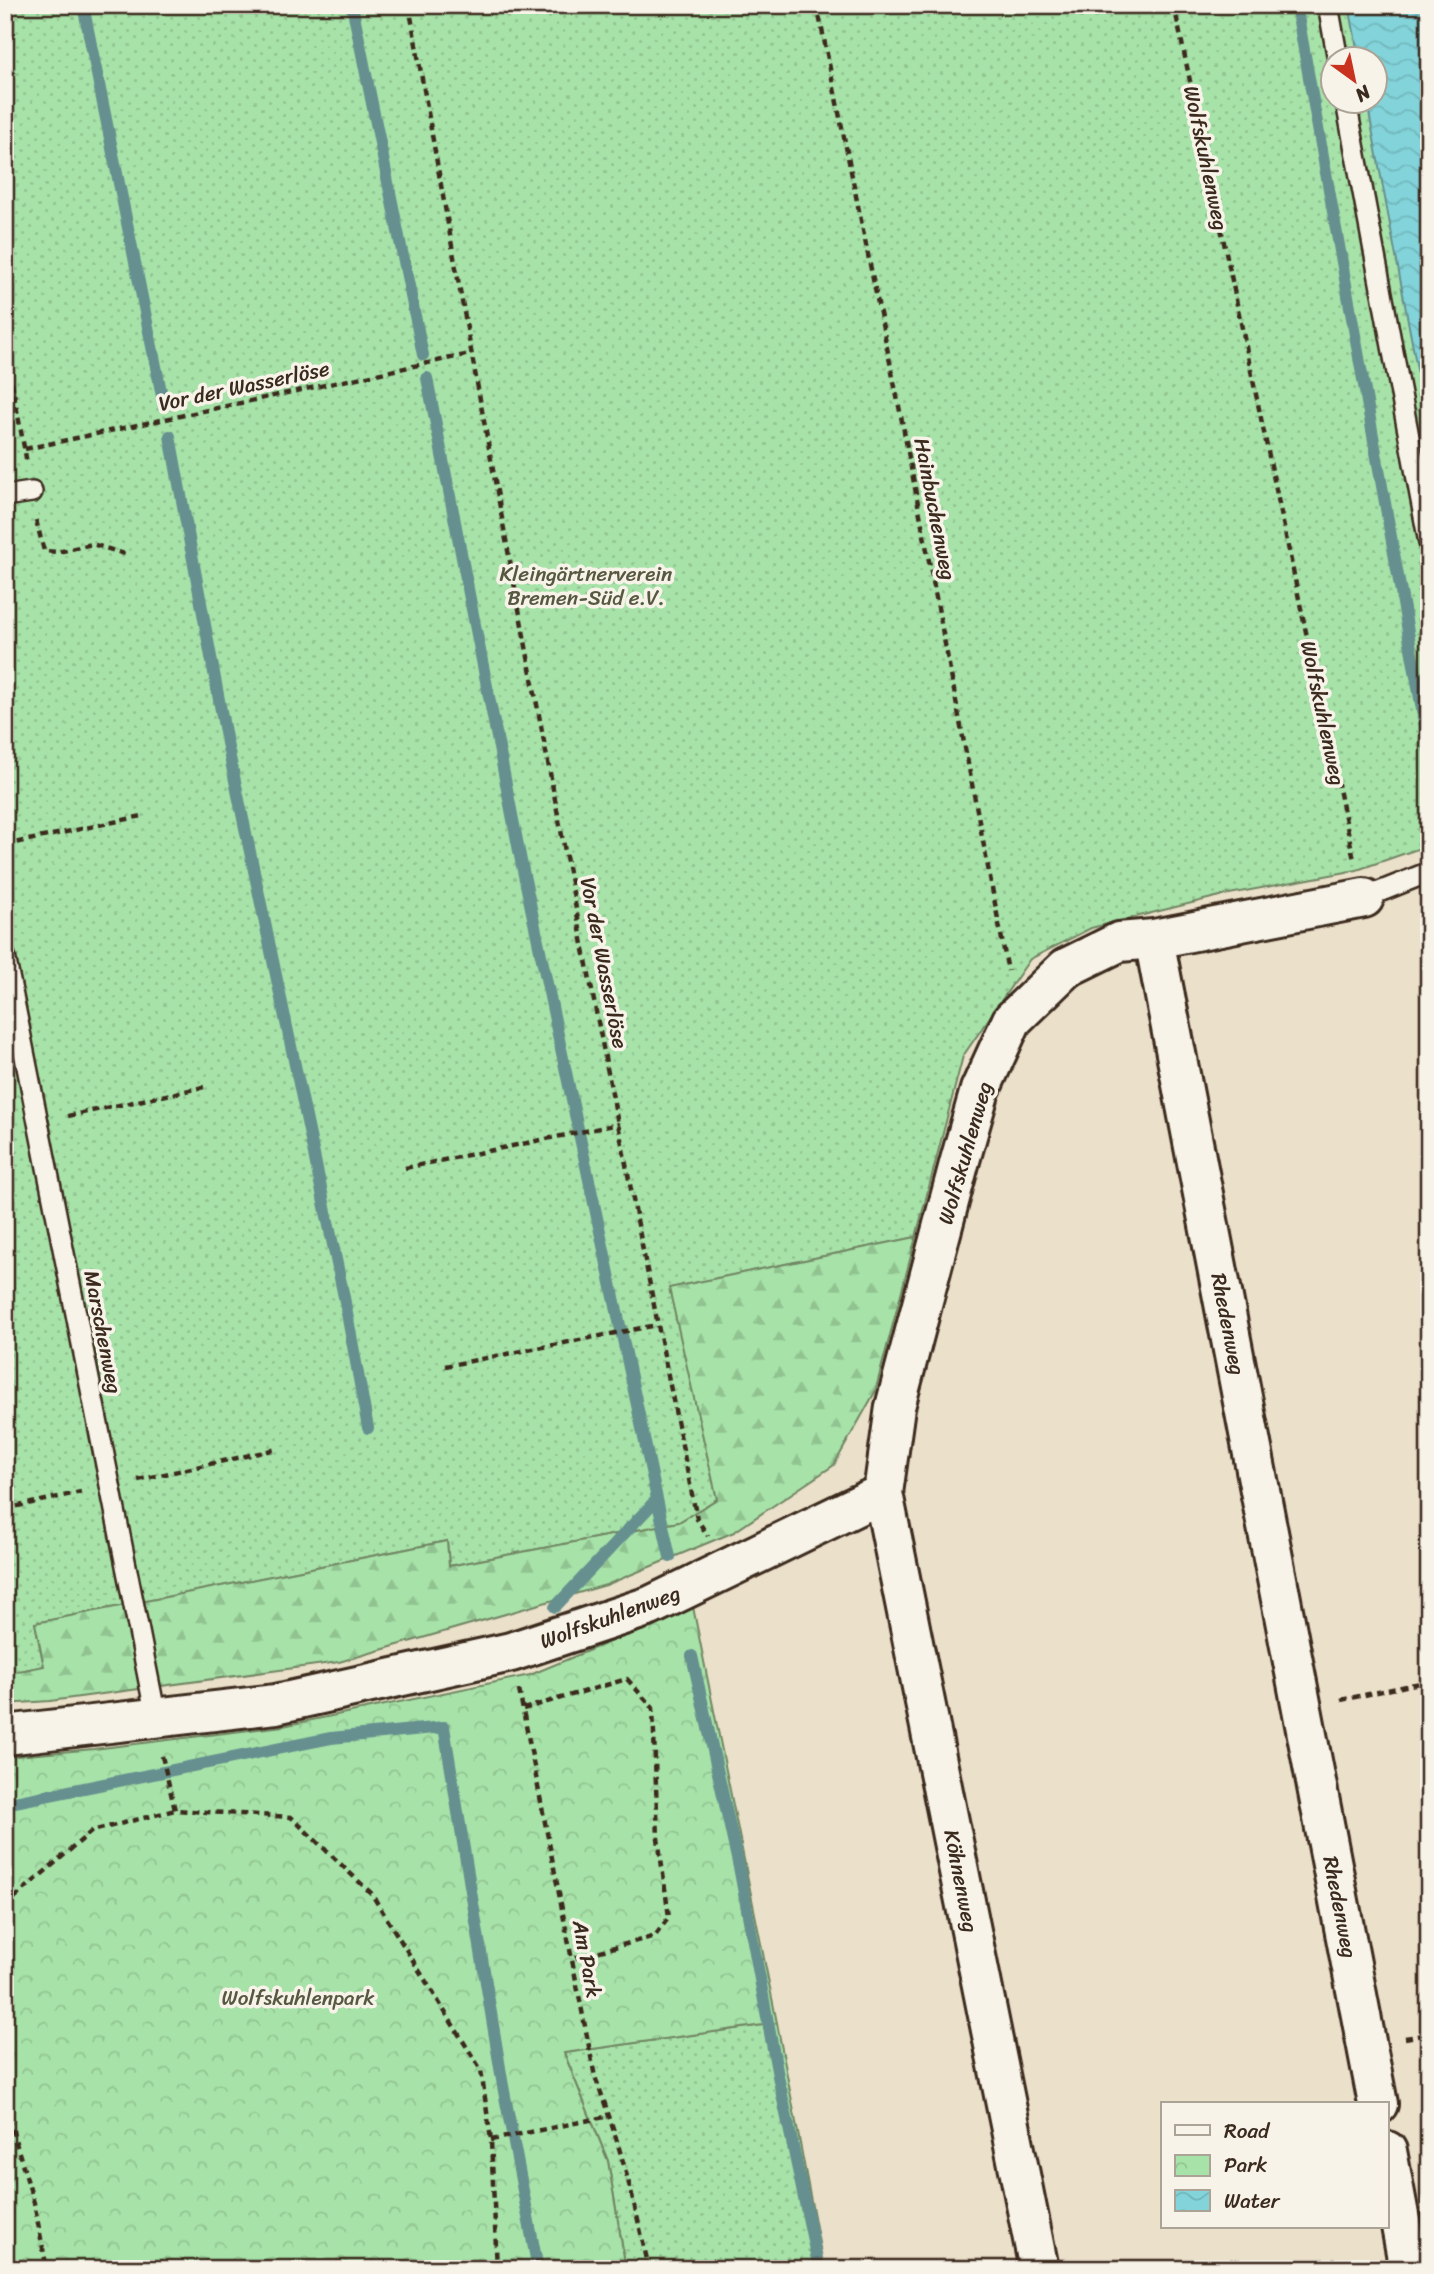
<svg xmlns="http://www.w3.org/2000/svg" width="1434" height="2274" font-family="Sriracha,sans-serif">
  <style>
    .grass { fill: url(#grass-dots); stroke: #718664; stroke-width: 2; fill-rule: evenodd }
    .forest { fill: url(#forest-firs); stroke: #718664; stroke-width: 2 }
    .park { fill: url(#park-crowns); stroke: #718664; stroke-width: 2 }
    .water { fill: url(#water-waves); stroke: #66908f; stroke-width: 2 }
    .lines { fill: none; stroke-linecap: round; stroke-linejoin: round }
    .stream { stroke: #66908f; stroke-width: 12 }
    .lane-casing { stroke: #3b2a1e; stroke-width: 24 }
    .street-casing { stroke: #3b2a1e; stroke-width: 44 }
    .path { stroke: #3b2a1e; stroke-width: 4.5; stroke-dasharray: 7 5; stroke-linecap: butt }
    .lane { stroke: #f7f3e8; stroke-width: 19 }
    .street { stroke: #f7f3e8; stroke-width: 38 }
    .labels { text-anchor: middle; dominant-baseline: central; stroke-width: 7; stroke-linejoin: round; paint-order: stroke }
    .street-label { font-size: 21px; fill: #3b2a1e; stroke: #f7f3e8 }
    .park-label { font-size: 21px; fill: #565841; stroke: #f7f3e8 }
  </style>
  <defs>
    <pattern id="grass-dots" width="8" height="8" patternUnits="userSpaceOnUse" patternTransform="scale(1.75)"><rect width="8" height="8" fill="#a7e3a9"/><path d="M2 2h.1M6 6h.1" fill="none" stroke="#91c391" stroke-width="1.8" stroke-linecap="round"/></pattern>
    <pattern id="forest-firs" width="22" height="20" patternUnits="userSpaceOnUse" patternTransform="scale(1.75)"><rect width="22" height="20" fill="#a7e3a9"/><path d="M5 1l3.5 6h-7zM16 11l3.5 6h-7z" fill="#91c391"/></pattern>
    <pattern id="park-crowns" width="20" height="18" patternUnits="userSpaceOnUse" patternTransform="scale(1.75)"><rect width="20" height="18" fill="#a7e3a9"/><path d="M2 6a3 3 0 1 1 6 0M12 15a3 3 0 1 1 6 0" fill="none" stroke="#91c391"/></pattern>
    <pattern id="water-waves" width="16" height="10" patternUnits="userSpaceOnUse" patternTransform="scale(1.75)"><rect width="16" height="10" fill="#82d4da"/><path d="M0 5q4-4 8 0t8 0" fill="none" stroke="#71b6bb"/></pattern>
  </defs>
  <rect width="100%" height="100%" fill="#ebe0ca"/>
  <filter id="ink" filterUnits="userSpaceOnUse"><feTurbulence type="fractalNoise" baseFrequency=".0143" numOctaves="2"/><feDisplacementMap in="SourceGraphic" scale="14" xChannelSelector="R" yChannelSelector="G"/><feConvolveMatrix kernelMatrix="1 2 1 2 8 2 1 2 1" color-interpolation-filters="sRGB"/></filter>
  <g filter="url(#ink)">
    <!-- grass -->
    <path class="grass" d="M 5,5 L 1429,5 L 1429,845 L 1357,870 L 1224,895 L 1091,928 L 1030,959 L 963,1056 L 916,1237 L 670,1288 L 717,1499 L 679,1522 L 449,1566 L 447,1541 L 35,1623 L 44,1666 L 5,1674 ZM 1332,60 L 1374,60 L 1374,102 L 1332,102 Z
      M 777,2023 L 824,2269 L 626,2269 L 608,2161 L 564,2053 Z"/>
    <!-- forest -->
    <path class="forest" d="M 916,1237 L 875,1392 L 834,1465 L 734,1532 L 606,1585 L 339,1662 L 50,1701 L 5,1704 L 5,1674 L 44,1666 L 35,1623 L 447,1541 L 449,1566 L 679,1522 L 717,1499 L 669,1288 Z"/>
    <!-- park -->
    <path class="park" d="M 693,1607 L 777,2023 L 564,2053 L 608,2161 L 626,2269 L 5,2269 L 5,1757 L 94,1749 L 283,1726 L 530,1675 Z"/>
    <!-- water -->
    <path class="water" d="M 1349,5 L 1429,5 L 1429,433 L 1367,102 L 1374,102 L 1374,60 L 1359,59 Z"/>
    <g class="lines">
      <!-- stream -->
      <path class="stream" d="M 83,5 L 164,406
        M 352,5 L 423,355
        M 1296,5 L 1429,749
        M 427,378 L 521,861 L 657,1499 L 555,1607
        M 170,436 L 227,743 L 344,1297 L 368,1428
        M 657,1499 L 670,1557
        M 692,1656 L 740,1872 L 778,2076 L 819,2269
        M 5,1804 L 331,1738 L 444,1727 L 503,2086 L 538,2269"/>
      <!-- lane casing -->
      <g class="lane-casing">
        <path id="lane" d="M 1328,5 L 1338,60
          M 1346,102 L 1429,543
          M 5,496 L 32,492
          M 1364,898 L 1429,872
          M 5,956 L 156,1717"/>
      </g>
      <!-- street casing -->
      <g class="street-casing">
        <path id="street" d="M 1154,939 L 1378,2104
          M 883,1493 L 1039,2269
          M 5,1735 L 276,1704 L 511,1652 L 650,1606 L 883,1493 L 895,1407 L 959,1164 L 980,1090 L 1012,1020 L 1066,968 L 1119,942 L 1154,939 L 1364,898
          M 1387,2151 L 1409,2269"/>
      </g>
      <!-- path -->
      <path class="path" d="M 409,5 C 498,511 595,1016 697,1519 L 708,1536
        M 817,5 L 903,426 L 1008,971
        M 1174,5 L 1354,860
        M 5,347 L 27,463
        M 25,449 L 470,354
        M 36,520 L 44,551 L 58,552 L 92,544 L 125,554
        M 5,845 L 142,816
        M 68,1116 L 204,1087
        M 405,1168 L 619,1124
        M 445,1366 L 657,1325
        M 138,1480 L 277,1449
        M 5,1509 L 81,1492
        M 519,1690 L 595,2077 C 619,2139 635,2204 649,2269
        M 1341,1700 L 1429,1681
        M 523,1709 L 627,1679 L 653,1708 L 658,1838 L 669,1917 L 655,1936 L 571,1959
        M 162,1756 L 175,1810 L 291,1817 L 371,1893 L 481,2070 L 491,2140 L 497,2269
        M 5,1906 L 92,1831 L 175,1810
        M 1405,2038 L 1429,2034
        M 5,2106 L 34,2203 L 47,2269
        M 491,2140 L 610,2116"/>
      <!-- lane -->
      <use href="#lane" class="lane"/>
      <!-- street -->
      <use href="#street" class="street"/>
    </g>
  </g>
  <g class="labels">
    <!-- street labels -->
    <g class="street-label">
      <text transform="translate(1206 158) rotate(78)">Wolfskuhlenweg</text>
      <text transform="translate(244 386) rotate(-12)">Vor der Wasserlöse</text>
      <text transform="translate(935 509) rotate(79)">Hainbuchenweg</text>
      <text transform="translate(1323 713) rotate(78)">Wolfskuhlenweg</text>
      <text transform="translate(604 963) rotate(79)">Vor der Wasserlöse</text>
      <text transform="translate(965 1153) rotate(-74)">Wolfskuhlenweg</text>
      <text transform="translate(1228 1324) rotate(79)">Rhedenweg</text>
      <text transform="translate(103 1332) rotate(79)">Marschenweg</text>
      <text transform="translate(610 1617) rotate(-20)">Wolfskuhlenweg</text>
      <text transform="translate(961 1881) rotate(79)">Köhnenweg</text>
      <text transform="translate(1340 1907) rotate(79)">Rhedenweg</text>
      <text transform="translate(587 1959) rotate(79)">Am Park</text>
    </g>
    <!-- park labels -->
    <g class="park-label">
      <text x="586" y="574">Kleingärtnerverein<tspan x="586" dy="24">Bremen-Süd e.V.</tspan></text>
      <text x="298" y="1998">Wolfskuhlenpark</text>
    </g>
  </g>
  <!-- margin -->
  <rect width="1434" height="2274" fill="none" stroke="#f7f3e8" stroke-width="28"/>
  <rect x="14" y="14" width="1406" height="2246" fill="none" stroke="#3b2a1e" stroke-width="2.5" filter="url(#ink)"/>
  <!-- legend -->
  <rect x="1161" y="2102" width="228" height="126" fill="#f7f3e8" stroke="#aca397" stroke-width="2"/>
  <rect x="1175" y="2125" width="35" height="10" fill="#f7f3e8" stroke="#aca397" stroke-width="2"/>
  <text x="1224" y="2138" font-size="21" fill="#3b2a1e">Road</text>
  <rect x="1175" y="2155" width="35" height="21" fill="url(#park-crowns)" stroke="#aca397" stroke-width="2"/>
  <text x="1224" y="2172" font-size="21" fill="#3b2a1e">Park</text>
  <rect x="1175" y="2190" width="35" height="21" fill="url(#water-waves)" stroke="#aca397" stroke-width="2"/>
  <text x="1224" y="2208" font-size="21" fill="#3b2a1e">Water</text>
  <!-- north arrow -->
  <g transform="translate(1354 80) rotate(147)"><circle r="33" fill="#f7f3e8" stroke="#aca397" stroke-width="2"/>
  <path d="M0-5L12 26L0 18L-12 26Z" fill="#c8321e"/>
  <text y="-10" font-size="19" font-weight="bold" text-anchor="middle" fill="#3b2a1e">N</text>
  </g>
</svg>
